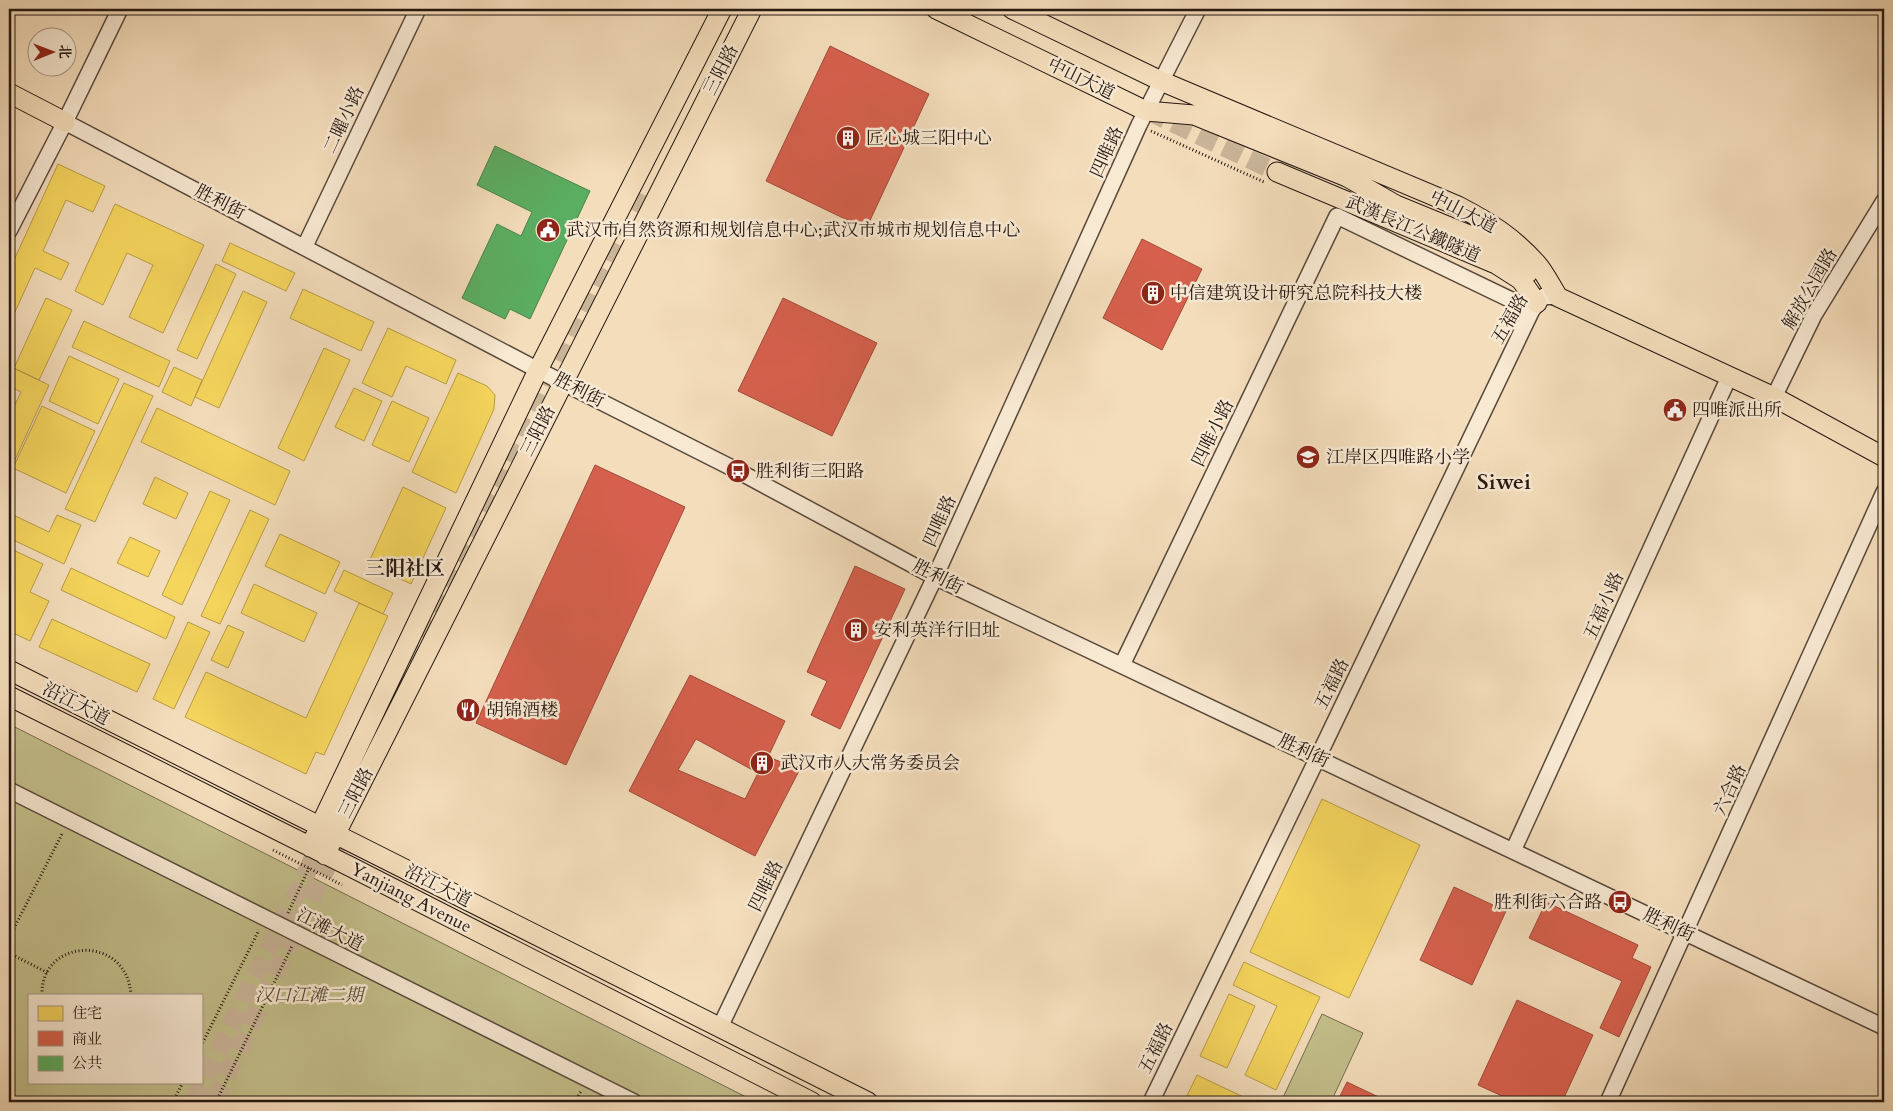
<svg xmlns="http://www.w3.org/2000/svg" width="1893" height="1111" font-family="Cardo,'Noto Serif SC',serif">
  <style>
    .green { fill: #c3bf8b; stroke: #746b4e; fill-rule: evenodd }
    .homes { fill: #f6d55c; stroke: #b79c46 }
    .shops { fill: #d6604d; stroke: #a14a3b; fill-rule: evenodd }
    .public { fill: #5aae61; stroke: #4a8149 }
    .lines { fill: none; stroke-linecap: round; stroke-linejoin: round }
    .major-tunnel { stroke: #cab599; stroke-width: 19; stroke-dasharray: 19 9; stroke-linecap: butt }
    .minor-casing { stroke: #58483c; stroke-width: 18 }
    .major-casing { stroke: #241711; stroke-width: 21 }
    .path { stroke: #241711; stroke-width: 3; stroke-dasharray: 1 2.5; stroke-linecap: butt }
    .minor { stroke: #f8e9d3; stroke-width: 15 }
    .major { stroke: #f4ddbb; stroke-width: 19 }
    .labels { text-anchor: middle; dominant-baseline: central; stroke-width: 5; stroke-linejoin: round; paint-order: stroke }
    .street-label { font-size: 18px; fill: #241711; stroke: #f8e9d3 }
    .poi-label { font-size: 18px; fill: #241711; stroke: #f8e9d3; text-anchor: start }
    .park-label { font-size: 18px; font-style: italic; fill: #544936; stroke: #f8e9d3 }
    .quarter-label { font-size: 20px; font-weight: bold; fill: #241711; stroke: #f8e9d3 }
    .district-label { font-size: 22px; font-weight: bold; fill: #241711; stroke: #f8e9d3 }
  </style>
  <rect width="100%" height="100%" fill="#f4ddbb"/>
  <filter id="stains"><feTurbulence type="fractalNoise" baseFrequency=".004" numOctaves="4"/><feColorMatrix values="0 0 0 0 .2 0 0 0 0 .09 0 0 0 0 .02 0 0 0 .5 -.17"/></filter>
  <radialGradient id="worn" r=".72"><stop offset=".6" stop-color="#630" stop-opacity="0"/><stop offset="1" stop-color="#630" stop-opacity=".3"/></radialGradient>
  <!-- green -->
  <path class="green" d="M 9,724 L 756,1102 L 9,1102 ZM 29,995 L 201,995 L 201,1082 L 29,1082 Z
    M 1322,1014 L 1363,1033 L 1331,1102 L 1281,1102 Z"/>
  <!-- homes -->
  <path class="homes" d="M 58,164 L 105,186 L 93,212 L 66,200 L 43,251 L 69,263 L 61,280 L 35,268 L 9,325 L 9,271 Z
    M 115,204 L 204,245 L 163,333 L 129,317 L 153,265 L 127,253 L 103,305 L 75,291 Z
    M 230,243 L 295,273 L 286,291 L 222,261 Z
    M 216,264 L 236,274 L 197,359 L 177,350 Z
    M 303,289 L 374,322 L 361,351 L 290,318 Z
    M 243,291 L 267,302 L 219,408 L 195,397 Z
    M 46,298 L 72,310 L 39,380 L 14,368 Z
    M 84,321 L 170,361 L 159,387 L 72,347 Z
    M 388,328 L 456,360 L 446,384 L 406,366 L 392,397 L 362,383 Z
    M 324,348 L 350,360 L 304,461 L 278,448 Z
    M 69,356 L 119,379 L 98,424 L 49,401 Z
    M 9,366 L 49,385 L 9,473 L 9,417 L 21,392 L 9,386 Z
    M 174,367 L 202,380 L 191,406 L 162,392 Z
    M 458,373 L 487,386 L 495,395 L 494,409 L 456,493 L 412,472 Z
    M 124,383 L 153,396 L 95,522 L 65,509 Z
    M 354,388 L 382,401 L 364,441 L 335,427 Z
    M 392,401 L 429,418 L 409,462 L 372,445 Z
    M 42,406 L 95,431 L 66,493 L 13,468 Z
    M 157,408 L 290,471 L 275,505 L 141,442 Z
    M 155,477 L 188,493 L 176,519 L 143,504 Z
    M 403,487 L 446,508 L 411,584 L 368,564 Z
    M 210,491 L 230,500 L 182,605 L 162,595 Z
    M 250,510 L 269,519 L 220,624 L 201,616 Z
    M 9,513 L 49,532 L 57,515 L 81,525 L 64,564 L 9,538 Z
    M 280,534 L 340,562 L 325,594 L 265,566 Z
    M 130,537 L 160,551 L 148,577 L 117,563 Z
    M 9,548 L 43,564 L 30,592 L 49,601 L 30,641 L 9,631 Z
    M 71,568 L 175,617 L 166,639 L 61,590 Z
    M 344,570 L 393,593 L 383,614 L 334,591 Z
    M 254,584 L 317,613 L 304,642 L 241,613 Z
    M 359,603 L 388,616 L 324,755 L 316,752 L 306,774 L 185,717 L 206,672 L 306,718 Z
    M 52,619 L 150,664 L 137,692 L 39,647 Z
    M 188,622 L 210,632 L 174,709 L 153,699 Z
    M 228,625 L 244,632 L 228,668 L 211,660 Z
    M 1322,799 L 1420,845 L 1349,998 L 1250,952 Z
    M 1244,962 L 1320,997 L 1276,1090 L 1245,1075 L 1277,1006 L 1233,985 Z
    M 1229,994 L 1255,1006 L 1227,1068 L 1200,1056 Z
    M 1197,1075 L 1254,1102 L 1184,1102 Z"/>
  <!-- shops -->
  <path class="shops" d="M 830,46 L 929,94 L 866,229 L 766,181 Z
    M 1142,239 L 1202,269 L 1162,350 L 1103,318 Z
    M 783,298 L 877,343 L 832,436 L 738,391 Z
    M 595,465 L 685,507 L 566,765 L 476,723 Z
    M 855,566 L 905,589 L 840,729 L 811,715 L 827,681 L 807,672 Z
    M 690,675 L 785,721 L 768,757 L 800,769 L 755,856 L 629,791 ZM 696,739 L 758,773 L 745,799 L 678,770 Z
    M 1454,887 L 1506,911 L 1472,985 L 1420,960 Z
    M 1546,902 L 1638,945 L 1632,958 L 1651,967 L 1619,1037 L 1600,1028 L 1622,981 L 1529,938 Z
    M 1517,1000 L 1593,1035 L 1562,1102 L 1515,1102 L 1478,1085 Z
    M 1347,1082 L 1389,1102 L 1337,1102 Z"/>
  <!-- public -->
  <path class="public" d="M 495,146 L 590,191 L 530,319 L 510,309 L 505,319 L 462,298 L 497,224 L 521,236 L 532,212 L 477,185 Z"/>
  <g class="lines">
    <!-- major-tunnel -->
    <path class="major-tunnel" d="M 1148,111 L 1277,172
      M 348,788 L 505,470 L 642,186
      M 193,1102 L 324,837
      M 214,1102 L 338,843"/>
    <!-- minor casing -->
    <g class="minor-casing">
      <path id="minor" d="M 65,122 L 538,370 L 738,471 L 935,577 L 1884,1027
        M 9,231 L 65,122 L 120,9
        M 305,246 L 418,9
        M 1774,397 L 1814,315 L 1884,201
        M 1122,665 L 1337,216 L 1532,310
        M 9,790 L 634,1102
        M 1513,851 L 1729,377
        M 720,1027 L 935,577 L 1139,125 L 1198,9
        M 1151,1102 L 1318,757 L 1532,310 L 1544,296 L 1558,297
        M 1608,1102 L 1884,492"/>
    </g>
    <!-- major casing -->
    <g class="major-casing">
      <path id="major" d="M 936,9 L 1146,111 L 1194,115 L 1347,177 L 1396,205 L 1491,244 L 1518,262 L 1528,273
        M 1012,9 L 1161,81 L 1458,206 C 1489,222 1513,237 1537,264 C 1545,273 1551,286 1558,297 L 1774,397 L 1884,457
        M 9,93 L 65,122
        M 1277,172 L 1496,264 L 1521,280 L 1537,303
        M 9,670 L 868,1102
        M 9,696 L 351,867 L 812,1102
        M 310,847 L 538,370 L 722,9
        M 325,855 L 752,9"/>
    </g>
    <!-- path -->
    <path class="path" d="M 1151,131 L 1264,182
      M 273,850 L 342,885
      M 288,913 L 309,868
      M 9,938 L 63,832
      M 9,953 L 48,973
      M 42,995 C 40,938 127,933 131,995
      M 201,1046 L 259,930
      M 173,1102 L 183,1082
      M 216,1102 L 292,946
      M 575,1102 L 581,1091"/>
    <!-- minor -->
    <use href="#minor" class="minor"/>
    <!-- major -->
    <use href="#major" class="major"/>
  </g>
  <!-- icons -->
  <defs>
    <g id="building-disc" transform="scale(1.25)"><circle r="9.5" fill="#8f2418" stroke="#f8e9d3"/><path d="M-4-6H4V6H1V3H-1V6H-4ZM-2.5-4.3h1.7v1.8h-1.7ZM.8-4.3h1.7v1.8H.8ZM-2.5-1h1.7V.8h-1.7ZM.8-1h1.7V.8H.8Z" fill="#fff"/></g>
    <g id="civic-disc" transform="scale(1.25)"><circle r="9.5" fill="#8f2418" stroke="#f8e9d3"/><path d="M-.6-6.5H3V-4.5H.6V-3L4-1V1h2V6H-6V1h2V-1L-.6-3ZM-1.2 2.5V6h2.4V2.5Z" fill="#fff"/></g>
    <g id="school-disc" transform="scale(1.25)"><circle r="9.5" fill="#8f2418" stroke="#f8e9d3"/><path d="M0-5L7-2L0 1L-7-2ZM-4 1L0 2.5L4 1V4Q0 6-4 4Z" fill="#fff"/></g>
    <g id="bus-disc" transform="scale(1.25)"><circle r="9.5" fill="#8f2418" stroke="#f8e9d3"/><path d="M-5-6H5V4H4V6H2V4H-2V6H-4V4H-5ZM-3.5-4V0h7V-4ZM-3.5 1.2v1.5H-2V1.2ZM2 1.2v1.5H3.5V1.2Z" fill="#fff"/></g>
    <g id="restaurant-disc" transform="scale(1.25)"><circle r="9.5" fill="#8f2418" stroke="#f8e9d3"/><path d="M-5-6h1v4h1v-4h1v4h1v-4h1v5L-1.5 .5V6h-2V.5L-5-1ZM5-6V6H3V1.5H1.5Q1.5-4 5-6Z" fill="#fff"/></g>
  </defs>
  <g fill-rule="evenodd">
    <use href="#building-disc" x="848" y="138"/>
    <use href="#civic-disc" x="548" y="230"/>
    <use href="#building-disc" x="1153" y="293"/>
    <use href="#civic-disc" x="1675" y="410"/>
    <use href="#school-disc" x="1308" y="457"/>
    <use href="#bus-disc" x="738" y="471"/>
    <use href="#building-disc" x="856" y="630"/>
    <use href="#restaurant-disc" x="468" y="710"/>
    <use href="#building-disc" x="762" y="763"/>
    <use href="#bus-disc" x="1620" y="902"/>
  </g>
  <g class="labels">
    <!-- street labels -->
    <g class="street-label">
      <text transform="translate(721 70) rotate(-63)">三阳路</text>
      <text transform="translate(1081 79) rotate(26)">中山大道</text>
      <text transform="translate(344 120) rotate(-65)">二曜小路</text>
      <text transform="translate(1107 152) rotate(-66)">四唯路</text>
      <text transform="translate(220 202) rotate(27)">胜利街</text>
      <text transform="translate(1463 212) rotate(27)">中山大道</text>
      <text transform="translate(1413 229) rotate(23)">武漢長江公鐵隧道</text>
      <text transform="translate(1810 289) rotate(-60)">解放公园路</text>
      <text transform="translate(1510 319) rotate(-60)">五福路</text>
      <text transform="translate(579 390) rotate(27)">胜利街</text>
      <text transform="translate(538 431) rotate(-63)">三阳路</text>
      <text transform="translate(1213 433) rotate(-64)">四唯小路</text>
      <text transform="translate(940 521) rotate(-66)">四唯路</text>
      <text transform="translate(938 577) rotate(27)">胜利街</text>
      <text transform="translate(1604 606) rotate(-66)">五福小路</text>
      <text transform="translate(1332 684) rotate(-64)">五福路</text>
      <text transform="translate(76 704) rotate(27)">沿江大道</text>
      <text transform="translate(1304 751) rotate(25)">胜利街</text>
      <text transform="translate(1730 790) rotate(-66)">六合路</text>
      <text transform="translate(356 793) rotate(-63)">三阳路</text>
      <text transform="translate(438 886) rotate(27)">沿江大道</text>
      <text transform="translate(766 886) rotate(-64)">四唯路</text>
      <text transform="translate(411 898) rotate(27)">Yanjiang Avenue</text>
      <text transform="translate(1669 925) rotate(25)">胜利街</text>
      <text transform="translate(330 930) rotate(27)">江滩大道</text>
      <text transform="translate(1156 1048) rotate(-64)">五福路</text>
    </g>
    <!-- poi labels -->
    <g class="poi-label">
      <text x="866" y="138">匠心城三阳中心</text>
      <text x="566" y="230">武汉市自然资源和规划信息中心;武汉市城市规划信息中心</text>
      <text x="1170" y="293">中信建筑设计研究总院科技大楼</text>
      <text x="1692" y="410">四唯派出所</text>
      <text x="1326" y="457">江岸区四唯路小学</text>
      <text x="756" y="471">胜利街三阳路</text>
      <text x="874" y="630">安利英洋行旧址</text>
      <text x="486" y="710">胡锦酒楼</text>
      <text x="780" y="763">武汉市人大常务委员会</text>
      <text x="1602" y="902" text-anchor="end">胜利街六合路</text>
    </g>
    <!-- park labels -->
    <g class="park-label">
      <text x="309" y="995">汉口江滩二期</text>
    </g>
    <!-- quarter labels -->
    <g class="quarter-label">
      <text x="405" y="568">三阳社区</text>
    </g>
    <!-- district labels -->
    <g class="district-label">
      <text x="1504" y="482">Siwei</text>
    </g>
  </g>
  <!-- margin -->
  <rect width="1893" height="1111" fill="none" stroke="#f4ddbb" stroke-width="30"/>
  <rect x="10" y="10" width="1873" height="1091" fill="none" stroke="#241711" stroke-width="2.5"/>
  <rect x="15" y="15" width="1863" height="1081" fill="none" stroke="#241711"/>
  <!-- legend -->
  <rect x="28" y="994" width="175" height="90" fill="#f8e9d3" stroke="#a39585"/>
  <rect x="38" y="1006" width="25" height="15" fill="#f6d55c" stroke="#a39585"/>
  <text x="72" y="1018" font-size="15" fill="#241711">住宅</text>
  <rect x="38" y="1031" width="25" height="15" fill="#d6604d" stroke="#a39585"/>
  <text x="72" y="1044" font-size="15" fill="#241711">商业</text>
  <rect x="38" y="1056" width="25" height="15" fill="#5aae61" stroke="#a39585"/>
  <text x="72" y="1068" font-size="15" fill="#241711">公共</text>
  <!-- north arrow -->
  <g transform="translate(52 52) rotate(89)"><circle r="24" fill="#f8e9d3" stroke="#a39585"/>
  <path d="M0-4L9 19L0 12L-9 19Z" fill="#8f2418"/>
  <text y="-8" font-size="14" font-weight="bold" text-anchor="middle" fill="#241711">北</text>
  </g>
  <rect width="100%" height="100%" filter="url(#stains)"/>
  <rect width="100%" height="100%" fill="url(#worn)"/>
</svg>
